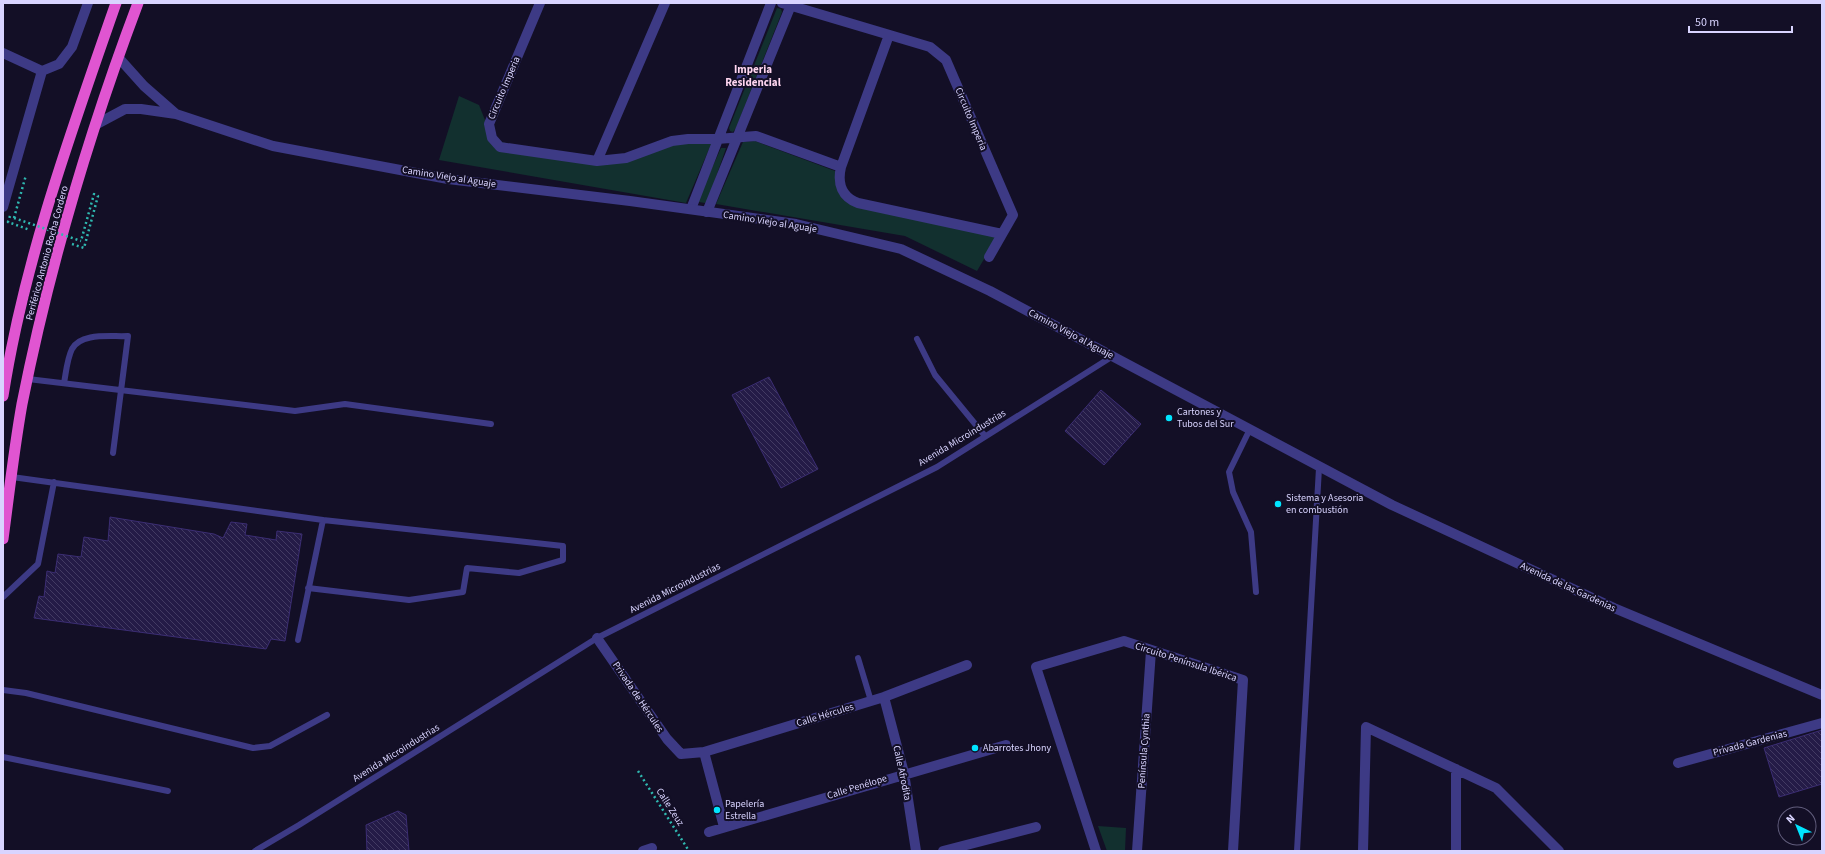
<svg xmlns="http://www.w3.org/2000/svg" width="1825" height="854" font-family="'Source Sans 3',sans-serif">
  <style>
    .garden { fill: #12302f }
    .building { fill: url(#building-back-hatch); stroke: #3b2d73 }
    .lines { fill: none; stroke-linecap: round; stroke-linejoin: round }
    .path { stroke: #2fb8b0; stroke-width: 2.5; stroke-dasharray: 2 3; stroke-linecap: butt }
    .service { stroke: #3d3a85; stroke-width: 6 }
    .minor { stroke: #3d3a85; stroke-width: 10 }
    .tertiary { stroke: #3d3a85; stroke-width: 10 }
    .trunk { stroke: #e055d1; stroke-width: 11 }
    .path-bridge { stroke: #2fb8b0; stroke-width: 2.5; stroke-dasharray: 2 3; stroke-linecap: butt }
    .poi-dot { fill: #00e5ff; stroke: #130f26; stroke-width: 1.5 }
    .labels { text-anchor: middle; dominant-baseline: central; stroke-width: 4; stroke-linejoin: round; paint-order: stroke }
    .street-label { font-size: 10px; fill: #d9d4ff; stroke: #130f26 }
    .poi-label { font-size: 10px; fill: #d9d4ff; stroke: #130f26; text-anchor: start }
    .neighbourhood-label { font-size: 11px; font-weight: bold; fill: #ffd6f0; stroke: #130f26 }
  </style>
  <defs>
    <pattern id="building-back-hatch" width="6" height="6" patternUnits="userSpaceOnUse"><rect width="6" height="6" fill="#241b47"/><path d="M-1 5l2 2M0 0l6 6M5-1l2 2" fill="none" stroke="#433b63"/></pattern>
  </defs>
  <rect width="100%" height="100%" fill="#130f26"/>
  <!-- garden -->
  <path class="garden" d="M 777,8 L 781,9 L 782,12 L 736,128 L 733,132 L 730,131 L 729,128 Z
    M 459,96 L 479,105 L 487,125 L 489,139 L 595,164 L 673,144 L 712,142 L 686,203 L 439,160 Z
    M 755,141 L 835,171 L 836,186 L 845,201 L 997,237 L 977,271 L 905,236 L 716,204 L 743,142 Z
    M 721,148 L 726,148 L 708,200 L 705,203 L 699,202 L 699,197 Z
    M 1098,826 L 1126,828 L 1125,851 L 1107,851 Z"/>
  <!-- building -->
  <path class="building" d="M 769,377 L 818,469 L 781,488 L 732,395 Z
    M 1101,390 L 1141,424 L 1104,465 L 1065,431 Z
    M 110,517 L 214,534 L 223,538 L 231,522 L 247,524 L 245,535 L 276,540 L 277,531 L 302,534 L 285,641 L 271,639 L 266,649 L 34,618 L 39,596 L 44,597 L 47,571 L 55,573 L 58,554 L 81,557 L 84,537 L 108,541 Z
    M 1822,730 L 1822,784 L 1779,797 L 1764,748 Z
    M 398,811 L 406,815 L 409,851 L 367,851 L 366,825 Z"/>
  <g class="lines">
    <!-- path -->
    <path class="path" d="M 10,216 L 8,222 L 30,230
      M 14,218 L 26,175
      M 72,244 L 84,248 L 98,196 L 94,194 L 81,241
      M 638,771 L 689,851"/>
    <!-- service -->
    <path class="service" d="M 917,339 L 935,375 L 985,436
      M 28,379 L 295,411 L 345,404 L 491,424
      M 64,383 C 66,373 67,359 72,349 C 81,332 111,337 128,336 L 113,453
      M 1250,429 L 1229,472 L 1233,492 L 1251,532 L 1256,592
      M 12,477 L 323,520 L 563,546 L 563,560 L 519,573 L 467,568 L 463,592 L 409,600 L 308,588
      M 3,597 L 38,564 L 54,482
      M 298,640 L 323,520
      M 858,658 L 871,701
      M 3,690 L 26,693 L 253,748 L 270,746 L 327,715
      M 3,757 L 168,791
      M 255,851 L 299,825 L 597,638 L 937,467 L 1113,356
      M 1297,851 L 1319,468"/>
    <!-- minor -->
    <path class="minor" d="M 540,3 L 489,124 L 492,138 L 500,147 L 597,161 L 626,158 L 672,141 L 688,139 L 717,139 L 756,136 L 841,167 C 837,184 842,197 858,203 L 1002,234
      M 782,3 L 930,47 L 946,60 L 1013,215 L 989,257
      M 3,53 L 42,71
      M 42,71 L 59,64 L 72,47 L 88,3
      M 597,161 L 665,3
      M 841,167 L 889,35
      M 3,207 L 42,71
      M 691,209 L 771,3
      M 707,212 L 791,5
      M 597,638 L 667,739 L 681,754 L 704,752 L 884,697 L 967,665
      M 884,697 L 904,773 L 916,851
      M 704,752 L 724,827
      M 1678,763 L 1822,723
      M 709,832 L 1006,745
      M 643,851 L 652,848
      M 943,851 L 1036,827
      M 1096,851 L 1036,667 L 1124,641 L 1243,680 L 1233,851
      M 1137,851 L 1151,651
      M 1363,851 L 1366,727 L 1496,788 L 1559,851
      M 1456,851 L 1456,769"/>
    <!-- tertiary -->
    <path class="tertiary" d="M 118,57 L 144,86 L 176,114
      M 95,125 L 125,109 L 141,109 L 176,114 L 273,146 L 448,179 L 630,201 L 796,224 L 901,249 L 990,291 L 1392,505 L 1614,608 L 1822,695"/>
    <!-- trunk -->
    <path class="trunk" d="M 3,396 C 24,261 71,132 116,3
      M 3,539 C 9,494 14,449 22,404 C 49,268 89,133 138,3"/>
    <!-- path-bridge -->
    <path class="path-bridge" d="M 14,218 L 81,241"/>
  </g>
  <!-- markers -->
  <g class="poi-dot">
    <circle cx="1169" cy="418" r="4"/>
    <circle cx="1278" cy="504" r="4"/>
    <circle cx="975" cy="748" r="4"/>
    <circle cx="717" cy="810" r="4"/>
  </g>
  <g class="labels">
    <!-- street labels -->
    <g class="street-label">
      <text transform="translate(504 88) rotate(-67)">Circuito Imperia</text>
      <text transform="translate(971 119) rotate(67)">Circuito Imperia</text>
      <text transform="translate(449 177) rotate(9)">Camino Viejo al Aguaje</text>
      <text transform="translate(770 222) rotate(9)">Camino Viejo al Aguaje</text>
      <text transform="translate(47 253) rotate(-75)">Periférico Antonio Rocha Cordero</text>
      <text transform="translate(1071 334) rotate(28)">Camino Viejo al Aguaje</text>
      <text transform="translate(962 438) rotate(-31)">Avenida Microindustrias</text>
      <text transform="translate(1568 587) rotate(25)">Avenida de las Gardenias</text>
      <text transform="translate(675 588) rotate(-27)">Avenida Microindustrias</text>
      <text transform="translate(1186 662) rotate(18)">Circuito Península Ibérica</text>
      <text transform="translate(638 697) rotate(56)">Privada de Hércules</text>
      <text transform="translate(825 715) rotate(-17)">Calle Hércules</text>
      <text transform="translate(1750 743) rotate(-15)">Privada Gardenias</text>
      <text transform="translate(1144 751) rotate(-86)">Península Cynthia</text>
      <text transform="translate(396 753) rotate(-32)">Avenida Microindustrias</text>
      <text transform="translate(902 773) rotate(78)">Calle Afrodita</text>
      <text transform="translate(857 787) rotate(-17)">Calle Penélope</text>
      <text transform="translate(670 807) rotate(57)">Calle Zeuz</text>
    </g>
    <!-- poi labels -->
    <g class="poi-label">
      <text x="1177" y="412">Cartones y<tspan x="1177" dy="12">Tubos del Sur</tspan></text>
      <text x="1286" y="498">Sistema y Asesoria<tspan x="1286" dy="12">en combustión</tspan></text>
      <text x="983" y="748">Abarrotes Jhony</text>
      <text x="725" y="804">Papelería<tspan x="725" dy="12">Estrella</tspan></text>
    </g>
    <!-- neighbourhood labels -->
    <g class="neighbourhood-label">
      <text x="753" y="69">Imperia<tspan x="753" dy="13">Residencial</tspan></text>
    </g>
  </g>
  <!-- border -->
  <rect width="1825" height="854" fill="none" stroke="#d9d4ff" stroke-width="8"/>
  <!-- north arrow -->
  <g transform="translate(1797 826) rotate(317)"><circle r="19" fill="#130f26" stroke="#625e7d"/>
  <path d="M0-3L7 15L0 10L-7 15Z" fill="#00e5ff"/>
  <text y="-6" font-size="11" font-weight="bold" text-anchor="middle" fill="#d9d4ff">N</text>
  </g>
  <!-- scale -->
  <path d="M1689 26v6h103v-6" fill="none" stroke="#d9d4ff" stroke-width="2"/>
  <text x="1695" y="26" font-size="12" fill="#d9d4ff" stroke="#130f26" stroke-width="3" paint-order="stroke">50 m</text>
</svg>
